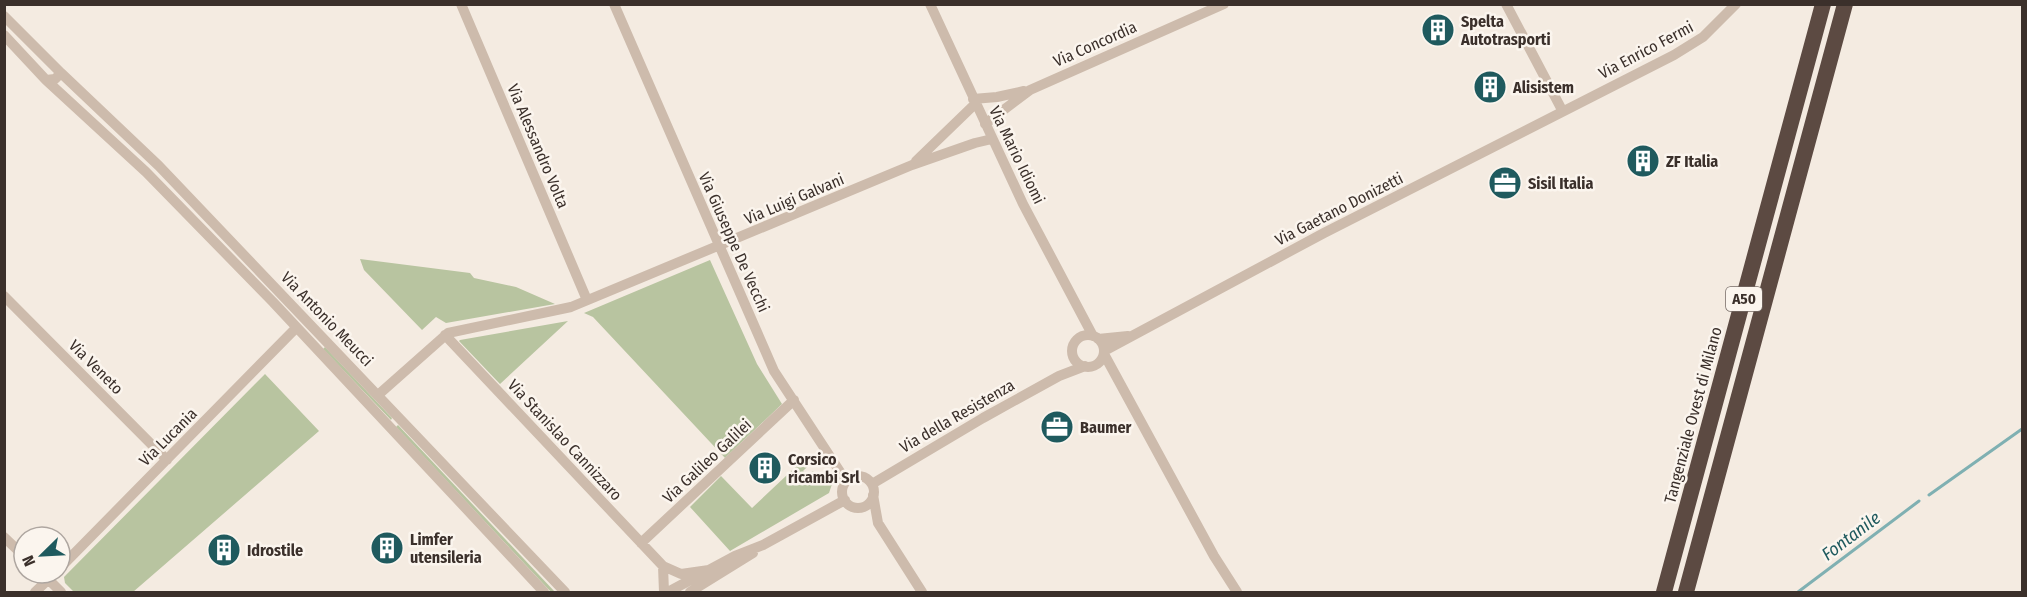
<svg xmlns="http://www.w3.org/2000/svg" width="2027" height="597" font-family="'Fira Sans Condensed',sans-serif">
  <style>
    .green { fill: #b8c4a0 }
    .lines { fill: none; stroke-linecap: round; stroke-linejoin: round }
    .stream { stroke: #7fb0b2; stroke-width: 3 }
    .minor { stroke: #cdbbac; stroke-width: 10 }
    .highway { stroke: #5c4a42; stroke-width: 16 }
    .labels { text-anchor: middle; dominant-baseline: central; stroke-width: 5; stroke-linejoin: round; paint-order: stroke }
    .shield { fill: #fbf5ee; stroke: #756b66; stroke-width: 1.5 }
    .shield-label { font-size: 15px; font-weight: bold; fill: #3b302b }
    .poi-label { font-size: 16px; font-weight: bold; fill: #3b302b; stroke: #fbf5ee; text-anchor: start }
    .street-label { font-size: 16px; fill: #3b302b; stroke: #fbf5ee }
    .water-label { font-size: 18px; font-style: italic; fill: #1f5a5e; stroke: #fbf5ee }
  </style>
  <rect width="100%" height="100%" fill="#f4ebe1"/>
  <!-- green -->
  <path class="green" d="M 360,259 L 470,273 L 474,278 L 516,287 L 555,304 L 446,323 L 436,317 L 422,330 L 364,270 Z
    M 710,260 L 757,364 L 782,404 L 725,458 L 593,317 L 584,313 Z
    M 568,321 L 500,384 L 459,341 L 460,340 Z
    M 325,347 L 392,418 L 391,420 L 323,349 Z
    M 265,374 L 319,431 L 133,592 L 74,592 L 65,583 L 64,577 Z
    M 398,425 L 555,592 L 551,592 L 396,427 Z
    M 803,460 L 808,466 L 803,471 L 808,477 L 813,471 L 818,477 L 827,469 L 832,484 L 829,493 L 730,551 L 690,507 L 721,476 L 752,508 Z"/>
  <g class="lines">
    <!-- stream -->
    <path class="stream" d="M 1929,495 L 2022,429
      M 1798,592 L 1919,501"/>
    <!-- minor -->
    <path class="minor" d="M 461,4 L 587,300
      M 614,4 L 774,371 L 846,481
      M 930,4 L 1023,204 L 1093,336
      M 1506,4 L 1562,110
      M 4,16 L 61,73 L 55,79 L 46,80 L 4,35
      M 61,73 L 159,166 L 565,592
      M 46,80 L 146,172 L 273,302 L 544,592
      M 973,99 L 997,97 L 1024,91
      M 985,124 L 1030,90 L 1224,4
      M 916,161 L 975,104
      M 4,296 L 167,460
      M 445,335 L 663,566 L 681,574 L 709,570
      M1072 351a16 16 0 1 1 32 0a16 16 0 1 1-32 0Z
      M 1098,339 L 1128,336
      M 1104,351 L 1324,233 L 1674,55 L 1703,37 L 1736,4
      M 1104,354 L 1214,556 L 1237,592
      M 378,395 L 448,333 L 571,307 L 912,165 L 975,143 L 992,139
      M842 492a16 16 0 1 1 32 0a16 16 0 1 1-32 0Z
      M 872,484 L 983,418 L 1059,376 L 1085,366
      M 873,495 L 878,523 L 922,592
      M 4,537 L 24,556
      M 641,543 L 794,400
      M 663,566 L 664,592
      M 60,568 L 296,328
      M 42,573 L 61,592
      M 35,592 L 55,573
      M 668,592 L 735,556 L 763,545 L 845,500
      M 690,592 L 753,553"/>
    <!-- highway -->
    <path class="highway" d="M 1664,592 L 1823,4
      M 1686,592 L 1845,4"/>
  </g>
  <!-- icons -->
  <defs>
    <g id="building-disc" transform="scale(1.725)"><circle r="9.5" fill="#1f5a5e" stroke="#fbf5ee"/><path d="M-4-6H4V6H1V3H-1V6H-4ZM-2.5-4.3h1.7v1.8h-1.7ZM.8-4.3h1.7v1.8H.8ZM-2.5-1h1.7V.8h-1.7ZM.8-1h1.7V.8H.8Z" fill="#fff"/></g>
    <g id="office-disc" transform="scale(1.725)"><circle r="9.5" fill="#1f5a5e" stroke="#fbf5ee"/><path d="M-6-3h4V-5.5h4V-3h4V5H-6ZM-1-4.5V-3h2v-1.5ZM-6 0V1H6V0Z" fill="#fff"/></g>
  </defs>
  <g fill-rule="evenodd">
    <use href="#building-disc" x="1438" y="30"/>
    <use href="#building-disc" x="1490" y="87"/>
    <use href="#building-disc" x="1643" y="161"/>
    <use href="#office-disc" x="1505" y="183"/>
    <use href="#office-disc" x="1057" y="427"/>
    <use href="#building-disc" x="765" y="468"/>
    <use href="#building-disc" x="387" y="548"/>
    <use href="#building-disc" x="224" y="550"/>
  </g>
  <g class="labels">
    <!-- shield labels -->
    <rect class="shield" x="1726" y="287" width="36" height="24" rx="4.5"/>
    <g class="shield-label">
      <text x="1744" y="299">A50</text>
    </g>
    <!-- poi labels -->
    <g class="poi-label">
      <text x="1461" y="21">Spelta<tspan x="1461" dy="18">Autotrasporti</tspan></text>
      <text x="1513" y="87">Alisistem</text>
      <text x="1666" y="161">ZF Italia</text>
      <text x="1528" y="183">Sisil Italia</text>
      <text x="1080" y="427">Baumer</text>
      <text x="788" y="459">Corsico<tspan x="788" dy="18">ricambi Srl</tspan></text>
      <text x="410" y="539">Limfer<tspan x="410" dy="18">utensileria</tspan></text>
      <text x="247" y="550">Idrostile</text>
    </g>
    <!-- street labels -->
    <g class="street-label">
      <text transform="translate(1095 44) rotate(-24)">Via Concordia</text>
      <text transform="translate(1646 50) rotate(-28)">Via Enrico Fermi</text>
      <text transform="translate(538 146) rotate(67)">Via Alessandro Volta</text>
      <text transform="translate(1017 155) rotate(64)">Via Mario Idiomi</text>
      <text transform="translate(794 199) rotate(-23)">Via Luigi Galvani</text>
      <text transform="translate(1339 209) rotate(-27)">Via Gaetano Donizetti</text>
      <text transform="translate(734 242) rotate(66)">Via Giuseppe De Vecchi</text>
      <text transform="translate(327 319) rotate(46)">Via Antonio Meucci</text>
      <text transform="translate(96 367) rotate(45)">Via Veneto</text>
      <text transform="translate(1693 415) rotate(-75)">Tangenziale Ovest di Milano</text>
      <text transform="translate(957 416) rotate(-30)">Via della Resistenza</text>
      <text transform="translate(168 437) rotate(-45)">Via Lucania</text>
      <text transform="translate(565 440) rotate(47)">Via Stanislao Cannizzaro</text>
      <text transform="translate(707 461) rotate(-43)">Via Galileo Galilei</text>
    </g>
    <!-- water labels -->
    <g class="water-label">
      <text transform="translate(1851 536) rotate(-37)">Fontanile</text>
    </g>
  </g>
  <!-- border -->
  <rect width="2027" height="597" fill="none" stroke="#3b302b" stroke-width="12"/>
  <!-- north arrow -->
  <g transform="translate(42 555) rotate(246)"><circle r="28" fill="#fbf5ee" stroke="#aea6a0" stroke-width="1.5"/>
  <path d="M0-4.5L10 22L0 15L-10 22Z" fill="#1f5a5e"/>
  <text y="-9" font-size="16" font-weight="bold" text-anchor="middle" fill="#3b302b">N</text>
  </g>
</svg>
